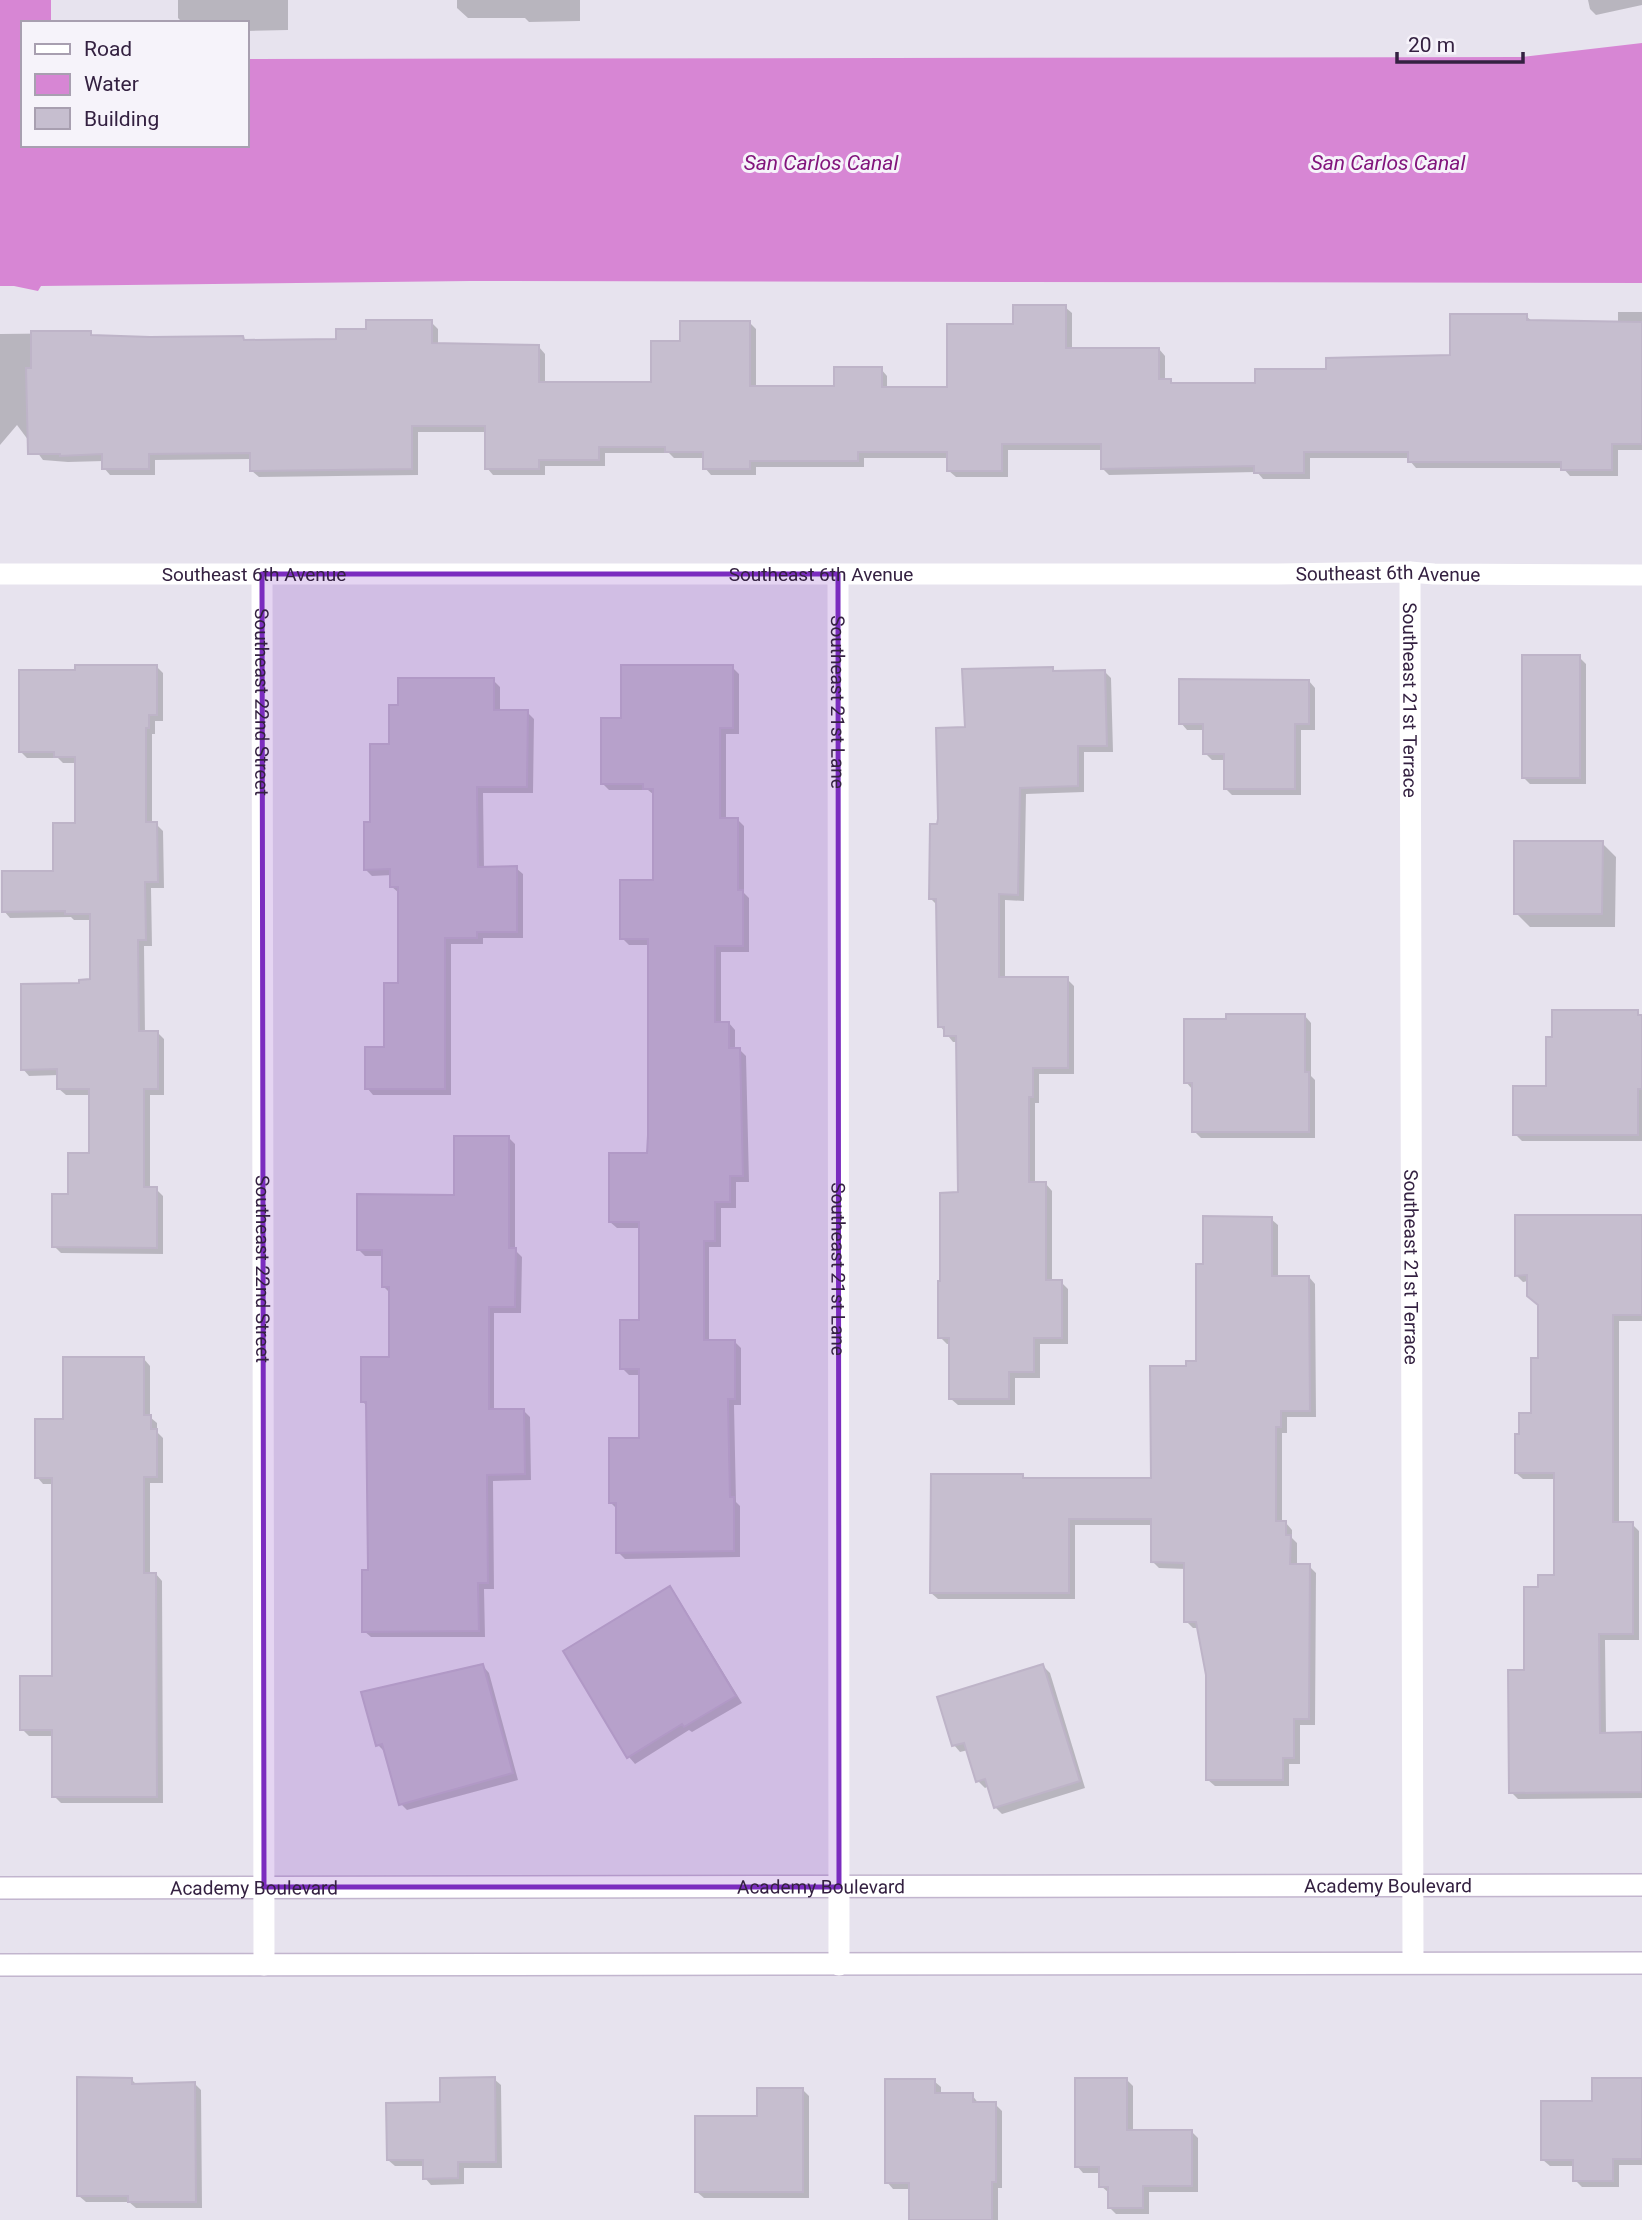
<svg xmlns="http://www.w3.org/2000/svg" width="1642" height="2220" font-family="Roboto,sans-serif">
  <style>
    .water { fill: #d786d4 }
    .shadow { fill: #0003 }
    .building { fill: #c6becf; stroke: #beb4c8; stroke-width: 2 }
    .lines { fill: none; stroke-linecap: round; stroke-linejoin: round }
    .secondary-casing { stroke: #c2b5ce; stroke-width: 24 }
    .street { stroke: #fff; stroke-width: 21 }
    .secondary { stroke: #fff; stroke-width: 21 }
    .marked { fill: #7b2cbf; fill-opacity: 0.2; stroke: #7b2cbf; stroke-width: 5; stroke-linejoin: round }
    .labels { text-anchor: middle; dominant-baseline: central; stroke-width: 6; stroke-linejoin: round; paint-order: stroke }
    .street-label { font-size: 19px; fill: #342141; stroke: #f6f3fa }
    .water-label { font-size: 21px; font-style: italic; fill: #82157c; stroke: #f6f3fa }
  </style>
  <rect width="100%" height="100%" fill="#e7e3ee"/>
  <!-- water -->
  <path class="water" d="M 0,0 L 51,0 L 51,23 L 23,23 L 23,145 L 247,145 L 247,59 L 1521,57 L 1642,43 L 1642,283 L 470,281 L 41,286 L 38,291 L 14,286 L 0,286 Z"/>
  <!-- shadow -->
  <path class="shadow" d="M 178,0 L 288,0 L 288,30 L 247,31 L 247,23 L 183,23 L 178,18 Z
    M 457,0 L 580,0 L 580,21 L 529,22 L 525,18 L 468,18 L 457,8 Z
    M 1588,0 L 1642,0 L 1642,5 L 1596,15 L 1590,9 Z
    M 1065,307 L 1072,313 L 1072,349 L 1159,349 L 1165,356 L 1165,381 L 1170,381 L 1174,385 L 1257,385 L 1328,371 L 1452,357 L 1526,316 L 1533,322 L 1618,323 L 1618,312 L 1642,312 L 1642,450 L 1618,450 L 1618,476 L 1570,476 L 1563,468 L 1416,468 L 1410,461 L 1410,458 L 1310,458 L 1310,479 L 1263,479 L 1257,472 L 1109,475 L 1102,468 L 1102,450 L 1008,450 L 1008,477 L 956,477 L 949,471 L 949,458 L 864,458 L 864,467 L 756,467 L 756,475 L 711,475 L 705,468 L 705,458 L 674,458 L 669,453 L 605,453 L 605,466 L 545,466 L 545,475 L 493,475 L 487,468 L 487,432 L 418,432 L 418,475 L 259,477 L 252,471 L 252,459 L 155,460 L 155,475 L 110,475 L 104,468 L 104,461 L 68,462 L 43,460 L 17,425 L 0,445 L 0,334 L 91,333 L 94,337 L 243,338 L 247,342 L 337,341 L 368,331 L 431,322 L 438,329 L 438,345 L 539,347 L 545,354 L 545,383 L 653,383 L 682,343 L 749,322 L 756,329 L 756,388 L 836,388 L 881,369 L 887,376 L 887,388 L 949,388 L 1014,326 Z
    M 1579,657 L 1586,664 L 1586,784 L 1530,784 L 1523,777 Z
    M 156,666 L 163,673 L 163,721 L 155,721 L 155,734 L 152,734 L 152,824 L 156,824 L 163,831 L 164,888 L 151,888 L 152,946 L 144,946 L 145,1033 L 158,1033 L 164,1039 L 164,1095 L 150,1095 L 150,1189 L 156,1189 L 163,1196 L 163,1254 L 61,1253 L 54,1246 L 69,1195 L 91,1155 L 91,1095 L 66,1095 L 59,1089 L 59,1075 L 29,1076 L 23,1069 L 81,985 L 92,980 L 92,920 L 74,920 L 71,917 L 10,918 L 4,911 L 55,873 L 76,825 L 76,763 L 63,763 L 58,758 L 27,758 L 20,751 L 76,671 Z
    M 732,667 L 739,674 L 739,734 L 726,734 L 726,820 L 737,819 L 744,826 L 744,893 L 749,898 L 749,952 L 721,952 L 721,1023 L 729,1023 L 735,1030 L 735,1050 L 740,1050 L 746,1056 L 749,1182 L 736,1182 L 736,1208 L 721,1208 L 721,1247 L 709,1247 L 709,1341 L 734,1341 L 741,1348 L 741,1405 L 734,1405 L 736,1502 L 740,1506 L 740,1557 L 625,1559 L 618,1552 L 617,1509 L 610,1502 L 640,1439 L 640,1375 L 629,1375 L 622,1368 L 640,1322 L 640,1228 L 617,1228 L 610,1222 L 649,1155 L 650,945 L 629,945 L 622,938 L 654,882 L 654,795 L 648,790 L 609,790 L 603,784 L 623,720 Z
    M 1052,669 L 1056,673 L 1104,671 L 1111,678 L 1113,752 L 1084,752 L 1084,792 L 1026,794 L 1024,901 L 1005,900 L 1005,979 L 1067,979 L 1074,986 L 1074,1074 L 1039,1074 L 1039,1103 L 1035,1103 L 1035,1184 L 1046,1184 L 1052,1191 L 1052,1282 L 1061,1282 L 1068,1289 L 1068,1344 L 1040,1344 L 1040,1378 L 1015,1378 L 1015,1405 L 958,1405 L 951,1399 L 951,1344 L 947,1344 L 940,1337 L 960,1194 L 958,1042 L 953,1042 L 940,1026 L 938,906 L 931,899 L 938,826 L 966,728 Z
    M 493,680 L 500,687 L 500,712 L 527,712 L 534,719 L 533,793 L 483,793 L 484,868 L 516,868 L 523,874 L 523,938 L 483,938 L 483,944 L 451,944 L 451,1095 L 373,1095 L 367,1088 L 386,1048 L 400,984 L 399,893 L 392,887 L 392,875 L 372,876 L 365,869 L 372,824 L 400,706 Z
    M 1309,681 L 1315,688 L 1315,730 L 1301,730 L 1301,795 L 1232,795 L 1225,788 L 1225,760 L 1212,760 L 1205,753 L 1205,730 L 1187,730 L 1181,723 Z
    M 1602,843 L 1616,857 L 1615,927 L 1530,927 L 1516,913 Z
    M 1637,1012 L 1642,1017 L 1642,1141 L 1522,1141 L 1515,1134 L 1548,1087 Z
    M 1305,1016 L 1311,1023 L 1311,1076 L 1315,1080 L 1315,1138 L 1201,1138 L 1194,1131 L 1192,1089 L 1186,1082 Z
    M 509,1138 L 515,1144 L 515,1250 L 522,1257 L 521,1313 L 494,1313 L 494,1410 L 523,1410 L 530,1417 L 531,1480 L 493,1481 L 494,1589 L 484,1589 L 485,1637 L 371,1637 L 364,1631 L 370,1572 L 368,1407 L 363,1402 L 390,1358 L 390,1293 L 383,1286 L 383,1256 L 365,1256 L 358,1249 L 455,1197 Z
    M 1642,1218 L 1642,1321 L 1619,1321 L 1619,1524 L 1632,1524 L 1639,1531 L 1639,1640 L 1605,1640 L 1606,1734 L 1642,1734 L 1642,1798 L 1518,1799 L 1511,1792 L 1525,1671 L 1540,1589 L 1555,1577 L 1555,1479 L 1523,1479 L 1516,1473 L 1521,1436 L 1532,1415 L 1539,1360 L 1539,1306 L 1528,1281 L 1523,1282 L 1516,1275 Z
    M 1271,1219 L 1278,1225 L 1278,1277 L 1309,1277 L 1315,1284 L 1316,1417 L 1287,1417 L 1287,1433 L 1282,1433 L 1282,1523 L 1286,1523 L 1292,1530 L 1292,1538 L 1297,1543 L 1297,1566 L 1309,1566 L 1316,1573 L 1315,1725 L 1300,1725 L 1300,1764 L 1289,1764 L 1289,1786 L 1215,1786 L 1208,1780 L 1208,1675 L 1199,1628 L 1193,1628 L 1186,1621 L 1186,1569 L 1159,1568 L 1153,1562 L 1153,1525 L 1075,1525 L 1075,1599 L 938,1599 L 931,1593 L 1022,1476 L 1026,1480 L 1153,1480 L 1188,1368 L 1198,1363 L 1204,1266 Z
    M 144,1359 L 150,1366 L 150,1417 L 157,1423 L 157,1432 L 163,1438 L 163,1483 L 150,1483 L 150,1575 L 156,1574 L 162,1581 L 163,1803 L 61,1803 L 54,1796 L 54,1736 L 29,1736 L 22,1729 L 54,1678 L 54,1484 L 43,1484 L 37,1477 L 65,1421 Z
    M 670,1588 L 676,1595 L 742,1703 L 692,1732 L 689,1730 L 635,1764 L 629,1757 L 566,1652 Z
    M 483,1666 L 489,1673 L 518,1780 L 407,1810 L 401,1804 L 384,1751 L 378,1745 Z
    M 1043,1666 L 1050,1673 L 1085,1788 L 1002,1814 L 995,1807 L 989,1786 L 985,1788 L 978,1781 L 968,1750 L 960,1752 L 954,1745 Z
    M 131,2079 L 137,2085 L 195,2084 L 201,2090 L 202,2208 L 136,2208 L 129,2202 L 86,2202 L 79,2196 Z
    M 494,2079 L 501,2085 L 502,2168 L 464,2168 L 464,2184 L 431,2185 L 425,2178 L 425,2166 L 395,2166 L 388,2160 L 441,2104 Z
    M 1126,2079 L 1133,2086 L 1133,2131 L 1191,2131 L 1198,2138 L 1198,2192 L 1149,2192 L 1149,2214 L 1116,2214 L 1109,2207 L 1109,2193 L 1101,2186 L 1101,2173 L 1083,2173 L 1077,2166 Z
    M 1642,2080 L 1642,2165 L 1619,2165 L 1619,2187 L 1582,2187 L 1575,2180 L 1575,2166 L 1550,2166 L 1543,2160 L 1594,2103 Z
    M 934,2081 L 941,2087 L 941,2095 L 972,2095 L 979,2104 L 995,2104 L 1002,2111 L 1002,2188 L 998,2188 L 998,2220 L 910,2220 L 910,2189 L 893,2189 L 887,2182 Z
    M 802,2089 L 809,2096 L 809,2198 L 704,2198 L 697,2192 Z"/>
  <!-- building -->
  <path class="building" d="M 1013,305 L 1066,305 L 1066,348 L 1159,348 L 1159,379 L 1171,379 L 1171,383 L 1255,383 L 1255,369 L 1326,369 L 1326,358 L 1450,355 L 1450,314 L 1527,314 L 1527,320 L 1642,322 L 1642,444 L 1612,444 L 1612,470 L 1561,470 L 1561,462 L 1408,462 L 1408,452 L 1304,452 L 1304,473 L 1254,473 L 1254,466 L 1101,469 L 1101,444 L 1002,444 L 1002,471 L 947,471 L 947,452 L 858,452 L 858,461 L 750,461 L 750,469 L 703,469 L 703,452 L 665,452 L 665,447 L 599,447 L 599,460 L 539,460 L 539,469 L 485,469 L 485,426 L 412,426 L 412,469 L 250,471 L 250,453 L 149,454 L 149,469 L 102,469 L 102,454 L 60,456 L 60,454 L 28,454 L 26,368 L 31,368 L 31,331 L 91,331 L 91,335 L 150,337 L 243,336 L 244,340 L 336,339 L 336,329 L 366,329 L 366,320 L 432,320 L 432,343 L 539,345 L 539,382 L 651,382 L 651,341 L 680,341 L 680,321 L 750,321 L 750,386 L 834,386 L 834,367 L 882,367 L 882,387 L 947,387 L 947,324 L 1013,324 Z
    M 1522,655 L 1580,655 L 1580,778 L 1522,778 Z
    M 75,665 L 157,665 L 157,715 L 149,715 L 149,728 L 146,728 L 146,822 L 157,822 L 158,882 L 145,882 L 146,940 L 138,940 L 139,1031 L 158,1031 L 158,1089 L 144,1089 L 144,1187 L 157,1187 L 157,1248 L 52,1247 L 52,1194 L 68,1194 L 68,1153 L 89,1153 L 89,1089 L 57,1089 L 57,1069 L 21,1070 L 21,984 L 79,983 L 79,980 L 90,979 L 90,914 L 65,914 L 65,911 L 2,912 L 2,871 L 53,871 L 53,823 L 75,823 L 75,757 L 54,757 L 54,752 L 19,752 L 19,670 L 75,670 Z
    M 621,665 L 733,665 L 733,728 L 720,728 L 720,818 L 738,818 L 738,890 L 743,890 L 743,946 L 715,946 L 715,1022 L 729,1022 L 729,1048 L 740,1048 L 743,1176 L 730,1176 L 730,1202 L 715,1202 L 715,1241 L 704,1241 L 704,1340 L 735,1340 L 735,1399 L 728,1399 L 730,1497 L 734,1497 L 734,1551 L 616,1553 L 616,1503 L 609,1503 L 609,1438 L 639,1438 L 639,1369 L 620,1369 L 620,1320 L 639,1320 L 639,1222 L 609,1222 L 609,1153 L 647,1153 L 648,1135 L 648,939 L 620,939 L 620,880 L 653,880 L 653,789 L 643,789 L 643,784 L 601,784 L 601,718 L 621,718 Z
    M 1053,667 L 1053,671 L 1105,670 L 1107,746 L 1078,746 L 1078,786 L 1020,788 L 1018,895 L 999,894 L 999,977 L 1068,977 L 1068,1068 L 1033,1068 L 1033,1097 L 1029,1097 L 1029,1182 L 1046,1182 L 1046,1280 L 1062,1280 L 1062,1338 L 1034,1338 L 1034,1372 L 1009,1372 L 1009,1399 L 949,1399 L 949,1338 L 938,1338 L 938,1281 L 940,1281 L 940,1193 L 958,1192 L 956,1036 L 944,1036 L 944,1027 L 938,1027 L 936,899 L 929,899 L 930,824 L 937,824 L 938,819 L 936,728 L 965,727 L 962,669 Z
    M 398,678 L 494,678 L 494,710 L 528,710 L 527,787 L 477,787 L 478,867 L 517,866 L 517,932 L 477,932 L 477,938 L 445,938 L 445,1089 L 365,1089 L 365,1047 L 384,1047 L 384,983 L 398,983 L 398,887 L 390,887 L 390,869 L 364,870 L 364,822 L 370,822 L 370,744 L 389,744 L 389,705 L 398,705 Z
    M 1179,679 L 1309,680 L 1309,724 L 1295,724 L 1295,789 L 1224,789 L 1224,754 L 1203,754 L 1203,724 L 1179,724 Z
    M 1514,841 L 1603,841 L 1602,914 L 1514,914 Z
    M 1552,1010 L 1638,1010 L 1638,1015 L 1642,1015 L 1642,1089 L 1638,1089 L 1638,1135 L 1513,1135 L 1513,1086 L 1546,1086 L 1546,1037 L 1552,1037 Z
    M 1226,1014 L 1305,1014 L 1305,1072 L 1309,1072 L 1309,1132 L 1192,1132 L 1192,1083 L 1184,1083 L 1184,1019 L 1226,1019 Z
    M 454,1136 L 509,1136 L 509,1248 L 516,1248 L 515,1307 L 489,1307 L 489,1409 L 524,1409 L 525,1474 L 487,1475 L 488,1583 L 478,1583 L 479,1631 L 362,1632 L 362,1570 L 368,1570 L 366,1402 L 361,1402 L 361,1357 L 389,1357 L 389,1287 L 382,1287 L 382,1250 L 357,1250 L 357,1194 L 454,1195 Z
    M 1515,1215 L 1642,1215 L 1642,1315 L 1613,1315 L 1613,1522 L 1633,1522 L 1633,1634 L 1599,1634 L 1600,1733 L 1642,1732 L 1642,1792 L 1509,1793 L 1508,1670 L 1524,1670 L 1524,1587 L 1538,1587 L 1538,1575 L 1554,1575 L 1554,1473 L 1515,1473 L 1515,1434 L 1519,1434 L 1519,1413 L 1531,1413 L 1531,1358 L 1538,1358 L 1538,1305 L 1527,1296 L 1527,1275 L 1515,1276 Z
    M 1203,1216 L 1272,1217 L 1272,1276 L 1309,1276 L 1310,1411 L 1281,1411 L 1281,1427 L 1276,1427 L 1276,1521 L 1286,1521 L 1286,1535 L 1291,1535 L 1290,1564 L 1310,1564 L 1309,1719 L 1294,1719 L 1294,1758 L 1283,1758 L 1283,1780 L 1206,1780 L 1206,1675 L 1196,1622 L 1184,1622 L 1184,1563 L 1151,1562 L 1151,1519 L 1069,1519 L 1069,1593 L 930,1593 L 931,1474 L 1023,1474 L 1023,1478 L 1151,1478 L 1150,1366 L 1186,1366 L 1186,1361 L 1196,1361 L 1196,1264 L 1203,1264 Z
    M 63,1357 L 144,1357 L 144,1415 L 151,1415 L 151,1429 L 157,1429 L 157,1477 L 144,1477 L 144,1573 L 156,1573 L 157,1797 L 52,1797 L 52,1730 L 20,1730 L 20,1676 L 52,1676 L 52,1478 L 35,1478 L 35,1419 L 63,1419 Z
    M 670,1586 L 736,1696 L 684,1727 L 682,1724 L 627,1758 L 563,1651 Z
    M 483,1664 L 513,1773 L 399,1805 L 382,1744 L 376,1746 L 361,1692 Z
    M 1043,1664 L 1080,1781 L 994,1808 L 985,1779 L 976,1782 L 964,1743 L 952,1746 L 937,1697 Z
    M 77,2077 L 132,2078 L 132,2084 L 195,2082 L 196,2202 L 128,2202 L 128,2196 L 77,2196 Z
    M 495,2077 L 496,2162 L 458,2162 L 458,2178 L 423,2179 L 423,2160 L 387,2160 L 386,2103 L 440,2102 L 440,2078 Z
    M 1075,2078 L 1127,2078 L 1127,2130 L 1192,2130 L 1192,2186 L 1143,2186 L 1143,2208 L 1108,2208 L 1108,2187 L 1099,2187 L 1099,2167 L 1075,2167 Z
    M 1592,2078 L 1642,2078 L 1642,2159 L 1613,2159 L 1613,2181 L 1573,2181 L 1573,2160 L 1541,2160 L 1541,2101 L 1592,2101 Z
    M 885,2079 L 935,2079 L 935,2093 L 973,2093 L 973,2102 L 996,2102 L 996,2182 L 992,2182 L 992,2220 L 909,2220 L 909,2183 L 885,2183 Z
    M 757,2088 L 803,2088 L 803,2192 L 695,2192 L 695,2116 L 757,2116 Z"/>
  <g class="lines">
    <!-- secondary casing -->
    <g class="secondary-casing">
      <g id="secondary">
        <path id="s5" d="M 0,1888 L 1642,1885"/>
        <path d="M 0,1965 L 1642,1963"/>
      </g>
    </g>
    <!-- street -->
    <g class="street">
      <path id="s1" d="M 1410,572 L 1413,1962"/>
      <path id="s2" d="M 0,574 L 1278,574 L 1410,572 L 1434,574 L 1642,575"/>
      <path id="s3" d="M 262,574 L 264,1965"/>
      <path id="s4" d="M 838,574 L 839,1965"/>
    </g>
    <!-- secondary -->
    <use href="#secondary" class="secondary"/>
  </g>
  <!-- marked area -->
  <path class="marked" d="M 262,574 L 838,574 L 839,1887 L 264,1887 Z"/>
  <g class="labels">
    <!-- street labels -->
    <g class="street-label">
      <text stroke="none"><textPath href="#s2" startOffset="254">Southeast 6th Avenue</textPath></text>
      <text stroke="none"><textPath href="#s2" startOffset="821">Southeast 6th Avenue</textPath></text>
      <text stroke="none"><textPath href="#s2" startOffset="1388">Southeast 6th Avenue</textPath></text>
      <text stroke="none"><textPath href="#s1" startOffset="128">Southeast 21st Terrace</textPath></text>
      <text stroke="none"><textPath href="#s3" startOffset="128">Southeast 22nd Street</textPath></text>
      <text stroke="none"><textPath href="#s4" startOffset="128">Southeast 21st Lane</textPath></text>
      <text stroke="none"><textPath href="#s1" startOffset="695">Southeast 21st Terrace</textPath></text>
      <text stroke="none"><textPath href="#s3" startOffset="695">Southeast 22nd Street</textPath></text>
      <text stroke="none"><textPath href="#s4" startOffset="695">Southeast 21st Lane</textPath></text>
      <text stroke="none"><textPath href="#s5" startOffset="1388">Academy Boulevard</textPath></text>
      <text stroke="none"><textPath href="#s5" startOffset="254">Academy Boulevard</textPath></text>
      <text stroke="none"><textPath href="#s5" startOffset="821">Academy Boulevard</textPath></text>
    </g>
    <!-- water labels -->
    <g class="water-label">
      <text x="821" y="163">San Carlos Canal</text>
      <text x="1388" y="163">San Carlos Canal</text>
    </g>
  </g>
  <!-- legend -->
  <rect x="21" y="21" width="228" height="126" fill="#f6f3fa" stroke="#a89fb0" stroke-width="2"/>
  <rect x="35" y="44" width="35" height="10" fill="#ffffff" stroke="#a89fb0" stroke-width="2"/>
  <text x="84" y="56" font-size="21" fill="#342141">Road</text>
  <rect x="35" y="74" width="35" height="21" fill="#d786d4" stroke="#a89fb0" stroke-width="2"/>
  <text x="84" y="91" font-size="21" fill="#342141">Water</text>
  <rect x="35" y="108" width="35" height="21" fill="#c6becf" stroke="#a89fb0" stroke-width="2"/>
  <text x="84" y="126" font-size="21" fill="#342141">Building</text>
  <!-- scale -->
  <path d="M1397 52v10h126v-10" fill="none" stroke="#342141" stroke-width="3.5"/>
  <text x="1408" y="52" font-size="21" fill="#342141" stroke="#f6f3fa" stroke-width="5" paint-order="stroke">20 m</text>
</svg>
